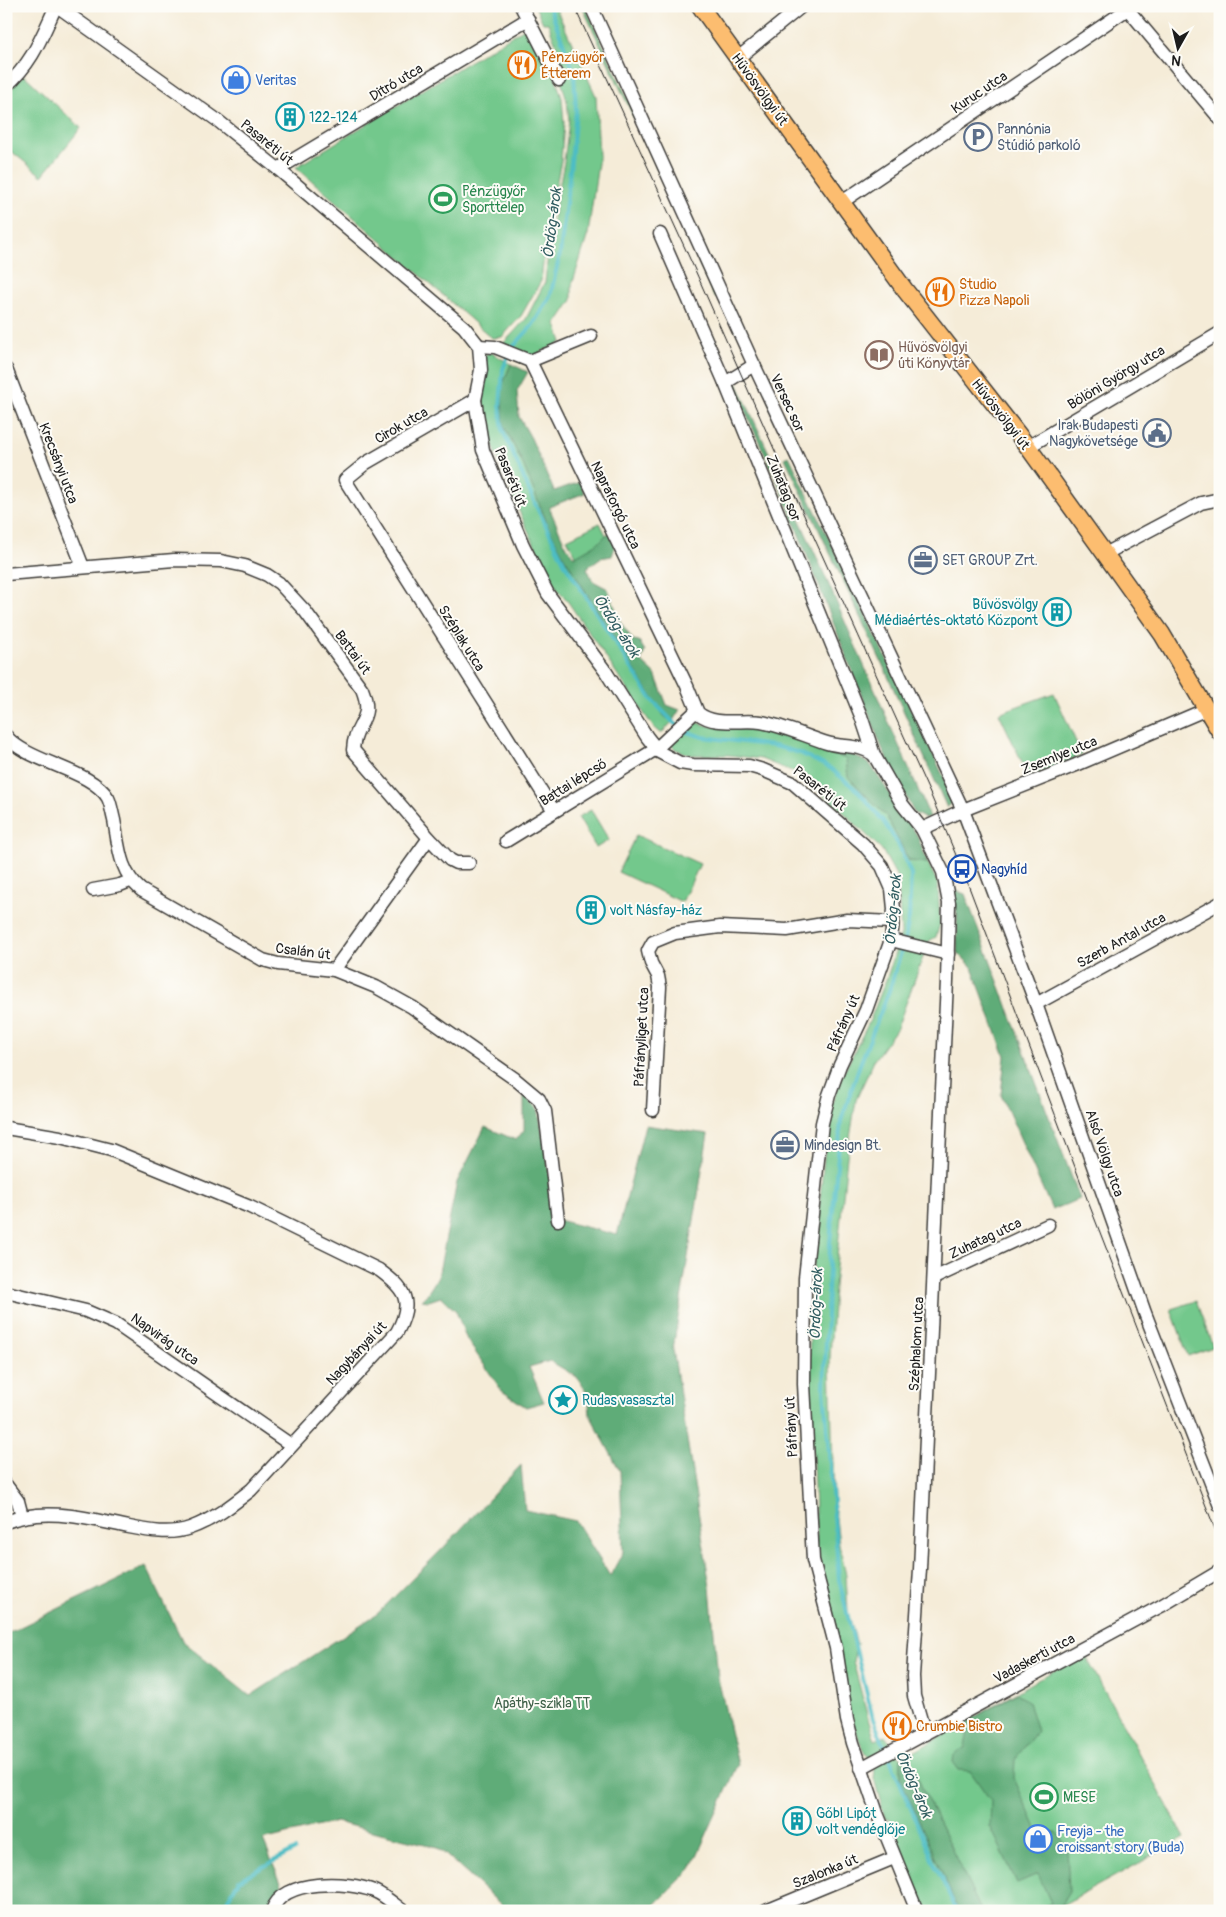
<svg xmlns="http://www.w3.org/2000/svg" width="1226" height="1917" font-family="Pangolin,sans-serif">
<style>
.green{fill:#73c88c;stroke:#487254}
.forest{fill:#5eac78;stroke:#3d644a}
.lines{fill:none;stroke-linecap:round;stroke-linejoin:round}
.stream{stroke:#4ebdc5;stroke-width:4}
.minor-casing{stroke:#3d3b38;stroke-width:15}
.major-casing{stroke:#3d3b38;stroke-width:19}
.minor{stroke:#fff;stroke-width:12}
.major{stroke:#fcbd6f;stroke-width:16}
.tram{stroke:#1c1c1c;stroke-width:1}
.labels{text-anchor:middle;stroke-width:4;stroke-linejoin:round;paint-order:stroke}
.food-label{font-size:14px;fill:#c56008;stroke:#fdfcf7;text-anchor:start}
.shop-label{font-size:14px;fill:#366cbe;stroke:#fdfcf7;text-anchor:start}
.street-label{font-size:14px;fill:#1c1c1c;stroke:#fdfcf7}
.culture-label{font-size:14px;fill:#0d838f;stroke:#fdfcf7;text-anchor:start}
.service-label{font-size:14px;fill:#4e5e75;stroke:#fdfcf7;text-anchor:start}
.leisure-label{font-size:14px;fill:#27864d;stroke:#fdfcf7;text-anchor:start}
.education-label{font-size:14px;fill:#785e54;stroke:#fdfcf7;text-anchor:start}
.transit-label{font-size:14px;fill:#164399;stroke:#fdfcf7;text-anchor:start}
.park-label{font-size:14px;fill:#3f6149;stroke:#fdfcf7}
.water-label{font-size:15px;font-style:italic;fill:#305c60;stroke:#fdfcf7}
</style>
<rect width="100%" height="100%" fill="#fdfcf7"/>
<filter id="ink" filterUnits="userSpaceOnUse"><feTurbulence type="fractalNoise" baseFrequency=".02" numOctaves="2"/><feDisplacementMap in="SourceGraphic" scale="10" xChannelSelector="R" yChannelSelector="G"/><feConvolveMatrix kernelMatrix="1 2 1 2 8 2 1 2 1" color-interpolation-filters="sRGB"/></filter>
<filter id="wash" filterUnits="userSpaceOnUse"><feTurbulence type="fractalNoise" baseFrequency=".0096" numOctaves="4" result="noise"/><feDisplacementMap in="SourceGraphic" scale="20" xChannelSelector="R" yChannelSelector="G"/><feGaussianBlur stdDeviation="1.12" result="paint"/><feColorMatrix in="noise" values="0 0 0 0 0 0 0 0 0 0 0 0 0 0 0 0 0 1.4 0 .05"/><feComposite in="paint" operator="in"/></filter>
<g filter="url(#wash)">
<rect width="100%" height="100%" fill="#f5ecd8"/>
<!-- green -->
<g class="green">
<path d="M535,6H555L596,96L599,156L588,234L572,285V300L556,324L562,342L529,358L501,346L526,319L545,282L550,234L564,162L569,120L567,101L561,81L567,74L548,23H543Z"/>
<path d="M582,6H585L718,296L714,297L667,189Z"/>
<path d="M528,26L555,76L562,98L564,123L561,161L547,231L541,281L521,316L502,337L492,338L296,167Z"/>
<path d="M24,75L81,128L42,176L6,147V92Z"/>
<path d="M490,352L511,364L503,384L504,426L523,464L549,528L564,557L664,716L672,722L661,734L654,728L566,599L552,583L514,500L487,430L481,409L485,355Z"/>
<path d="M600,523L613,549L581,565L567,539Z"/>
<path d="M1054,693L1082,755L1029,777L999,713Z"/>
<path d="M692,721L709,726L772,732L826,746L825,751L846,759L848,777L887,817L909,861L928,863L938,884L940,924L936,937L929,941L897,1028L874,1060L856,1100L847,1157L834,1287L830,1359L834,1500L839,1544L846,1575L848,1612L857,1644L853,1661L869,1722L875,1740L886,1736L901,1758V1780L959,1911H922L891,1833L894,1831L890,1819H885L874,1778L875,1769L860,1742L850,1714L817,1557L809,1367L811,1292L828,1116L839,1082L870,1020L887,977L901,934L898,879L882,850L840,809L798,774L761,759L728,755H690L675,749L669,742Z"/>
<path d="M591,810L609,840L596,848L578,817Z"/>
<path d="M636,835L700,864L682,902L618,872Z"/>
<path d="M1196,1301L1213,1347L1188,1356L1171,1309Z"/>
<path d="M1084,1653L1185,1838L1051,1911H977L907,1756Z"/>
</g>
<!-- forest -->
<g class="forest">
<path d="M511,364L528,372L517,391L519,417L531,438L554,491L580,482L585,493L549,507L565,544L574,557L598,543L609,532L616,544L612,556L600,558L587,568L593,581L608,589L621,623L633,640L639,641L645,651L641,661L655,674L667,705L680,710L672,722L664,716L564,557L549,528L523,464L504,426L502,400L503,384Z"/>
<path d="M737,383L819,562L930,817L924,818L914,813L882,748L783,494L733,385Z"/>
<path d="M789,456L953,796L951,802L947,808L886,672L785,458Z"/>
<path d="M826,746L853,755L870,764L917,835L928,863L909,861L887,817L848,777L846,759L825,750Z"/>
<path d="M954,890L965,894L1080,1199L1052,1210L1001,1095L1005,1056L972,967L957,952V916Z"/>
<path d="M524,1095L538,1108L558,1220L617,1235L645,1125L708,1134L673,1349L710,1587L718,1678L738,1765L691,1869L649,1911H508L437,1847L336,1822L263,1840L283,1888L274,1894L265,1911H6V1634L146,1566L183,1642L250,1696L377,1614L444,1547L521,1465L525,1510L576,1521L610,1576L623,1552L620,1471L590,1415L588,1394L577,1377L550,1361L529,1367L544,1402L526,1407L502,1391L467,1340L456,1311L441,1297L429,1301L421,1300L427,1294L438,1277L457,1182L485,1127L516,1140L524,1130Z"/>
<path d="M1017,1693L1028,1702L1037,1731L1015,1759L1014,1778L1038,1833L1057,1832L1067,1848L1069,1891L1057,1911H1034L1051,1903L1038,1874L1017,1883L990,1826L991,1801L970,1771L959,1770L953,1762L954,1755L965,1747L970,1720Z"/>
<path d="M907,1756L977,1902L981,1911H959L901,1780V1758Z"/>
</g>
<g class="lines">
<!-- stream -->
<g class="stream">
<path d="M549,6L574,71L576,110L571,162L560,254L550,297L532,326L511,349L503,369L500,405L503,431L536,506L566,566L652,700L674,723L687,732L703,737L774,746L800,753L830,768L859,792L883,821L898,844L911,874L909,918L904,943L889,991L859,1067L841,1121L830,1243L824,1389L839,1580L873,1719L934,1863L957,1911"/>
<path d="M221,1911L239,1880L295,1850"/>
</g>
</g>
</g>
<g filter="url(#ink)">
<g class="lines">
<defs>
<g id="minor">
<path d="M57,6L217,120L278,169L464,327L479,346L481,370L475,400L483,450L523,545L548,594L606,672L647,737L659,752L680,763L693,765L749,766L763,770L793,783L863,844L882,866L892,889L894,909L891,940L866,1010L840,1065L829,1095L822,1123L805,1278L804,1384L813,1560L836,1648L847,1720L853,1743L877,1813L917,1911"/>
<path d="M521,6L559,80"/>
<path d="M591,6L754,365L963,810L1036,1004L1145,1313L1220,1506"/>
<path d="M1125,6L1220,119"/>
<path d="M738,58L802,6"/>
<path d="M6,86C33,62 41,38 56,6"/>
<path d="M278,169L528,19"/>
<path d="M842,202L1132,6"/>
<path d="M660,234L725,383L861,716L874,755L902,804L922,829L943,872L949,903L947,981L920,1569L913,1676L914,1696L925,1734"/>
<path d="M479,346L495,347L530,361L687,686L698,713C715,727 742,719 761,722C784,726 805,736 827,743C843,748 861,744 874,755"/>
<path d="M530,361L591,336"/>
<path d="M6,369L83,567"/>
<path d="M725,383L754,365"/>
<path d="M475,400L366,463L345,480L554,811"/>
<path d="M1028,447L1220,333"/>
<path d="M1105,554L1201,503L1220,499"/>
<path d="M6,574L174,560L221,561L245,566L267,575L279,583L305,611L362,689C375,721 354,722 353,750L429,838L450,860L456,863H469"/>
<path d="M6,736C28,763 91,769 108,798C111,804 112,813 114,820C119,847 119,871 141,890L263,960L278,964L334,970L376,987L412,1007L515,1079L539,1099L545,1111L558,1220"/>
<path d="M922,829L963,810L1076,765L1207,709"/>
<path d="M506,841L656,749L696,711"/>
<path d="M93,890L120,885L130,881"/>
<path d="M891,940L948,954"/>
<path d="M334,970L429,838"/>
<path d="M1036,1004L1220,903"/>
<path d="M653,1110L660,987L658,976L651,963L648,951L653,942L675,933L720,927L787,930L847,920L893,922"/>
<path d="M6,1128L60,1137L111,1150L250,1207L379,1270C405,1289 414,1301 397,1332L251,1490C232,1505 213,1520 190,1528C171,1535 149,1531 129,1527C89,1519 46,1506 6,1522"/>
<path d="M934,1278L1048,1225"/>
<path d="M6,1292L86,1311L116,1324L291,1445"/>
<path d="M6,1485L18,1501L22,1516"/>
<path d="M861,1768L1161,1606L1220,1571"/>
<path d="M272,1911C282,1878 348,1881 374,1891C384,1895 394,1904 403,1911"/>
<path d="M766,1911L894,1858"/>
</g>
<path id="major" d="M700,6L905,290L1028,447L1105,554L1162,634L1220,732"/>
</defs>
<!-- minor casing -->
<use href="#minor" class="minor-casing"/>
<!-- major casing -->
<use href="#major" class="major-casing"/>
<!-- minor -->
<use href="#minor" class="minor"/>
<!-- major -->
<use href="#major" class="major"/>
<!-- tram -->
<path class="tram" d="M574,6L695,270L779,460L932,798L966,879L1089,1204L1220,1542"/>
</g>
</g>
<!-- icons -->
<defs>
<symbol id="restaurant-ring" viewBox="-11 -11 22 22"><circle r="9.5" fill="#fdfcf7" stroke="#e8710a" stroke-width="1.5"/><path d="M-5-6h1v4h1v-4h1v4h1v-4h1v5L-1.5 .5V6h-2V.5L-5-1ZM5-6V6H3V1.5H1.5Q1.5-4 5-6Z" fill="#e8710a"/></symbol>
<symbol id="shop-ring" viewBox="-11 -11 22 22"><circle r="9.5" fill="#fdfcf7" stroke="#3f7fe0" stroke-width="1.5"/><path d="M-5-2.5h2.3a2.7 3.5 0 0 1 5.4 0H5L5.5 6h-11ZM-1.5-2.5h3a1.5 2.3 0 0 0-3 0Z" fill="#3f7fe0"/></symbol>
<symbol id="building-ring" viewBox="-11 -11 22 22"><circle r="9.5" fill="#fdfcf7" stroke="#0f9aa8" stroke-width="1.5"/><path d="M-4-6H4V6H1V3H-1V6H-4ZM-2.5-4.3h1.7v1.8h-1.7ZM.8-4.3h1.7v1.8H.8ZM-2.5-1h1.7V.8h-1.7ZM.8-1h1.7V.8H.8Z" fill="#0f9aa8"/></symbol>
<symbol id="parking-ring" viewBox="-11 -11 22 22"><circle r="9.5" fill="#fdfcf7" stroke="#5c6f8a" stroke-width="1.5"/><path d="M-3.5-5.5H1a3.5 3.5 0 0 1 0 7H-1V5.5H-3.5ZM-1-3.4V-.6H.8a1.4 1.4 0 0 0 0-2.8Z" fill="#5c6f8a"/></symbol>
<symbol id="stadium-ring" viewBox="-11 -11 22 22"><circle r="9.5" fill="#fdfcf7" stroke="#2e9e5b" stroke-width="1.5"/><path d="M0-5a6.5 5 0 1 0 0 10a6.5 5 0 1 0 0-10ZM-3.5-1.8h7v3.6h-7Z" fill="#2e9e5b"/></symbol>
<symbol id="library-ring" viewBox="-11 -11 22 22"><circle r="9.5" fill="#fdfcf7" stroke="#8d6e63" stroke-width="1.5"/><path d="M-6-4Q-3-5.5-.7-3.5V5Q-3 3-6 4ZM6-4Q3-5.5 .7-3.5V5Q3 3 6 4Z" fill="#8d6e63"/></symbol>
<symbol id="civic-ring" viewBox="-11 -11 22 22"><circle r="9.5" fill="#fdfcf7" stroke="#5c6f8a" stroke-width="1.5"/><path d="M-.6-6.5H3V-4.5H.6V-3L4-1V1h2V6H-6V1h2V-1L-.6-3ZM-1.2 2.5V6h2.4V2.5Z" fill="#5c6f8a"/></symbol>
<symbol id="office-ring" viewBox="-11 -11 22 22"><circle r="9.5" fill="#fdfcf7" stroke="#5c6f8a" stroke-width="1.5"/><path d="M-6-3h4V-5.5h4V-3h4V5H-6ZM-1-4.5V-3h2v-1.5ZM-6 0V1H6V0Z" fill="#5c6f8a"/></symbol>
<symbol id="bus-ring" viewBox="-11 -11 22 22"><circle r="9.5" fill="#fdfcf7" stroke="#1a4fb4" stroke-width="1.5"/><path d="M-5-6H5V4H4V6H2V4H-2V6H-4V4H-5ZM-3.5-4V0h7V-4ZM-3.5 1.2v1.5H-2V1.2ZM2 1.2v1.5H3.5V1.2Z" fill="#1a4fb4"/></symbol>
<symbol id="sight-ring" viewBox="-11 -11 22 22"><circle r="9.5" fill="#fdfcf7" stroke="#0f9aa8" stroke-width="1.5"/><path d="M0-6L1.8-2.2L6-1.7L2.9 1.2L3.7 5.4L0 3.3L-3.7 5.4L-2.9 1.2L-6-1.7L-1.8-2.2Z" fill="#0f9aa8"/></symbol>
</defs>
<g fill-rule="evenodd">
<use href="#restaurant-ring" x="506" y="49" width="32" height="32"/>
<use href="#shop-ring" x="220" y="64" width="32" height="32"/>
<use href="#building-ring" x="274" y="101" width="32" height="32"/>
<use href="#parking-ring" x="962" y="121" width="32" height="32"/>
<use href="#stadium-ring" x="427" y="183" width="32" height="32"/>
<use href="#restaurant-ring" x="924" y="276" width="32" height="32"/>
<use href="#library-ring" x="863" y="339" width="32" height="32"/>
<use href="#civic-ring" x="1141" y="417" width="32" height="32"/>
<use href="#office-ring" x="907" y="544" width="32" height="32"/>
<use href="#building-ring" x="1041" y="596" width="32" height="32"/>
<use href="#bus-ring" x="946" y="853" width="32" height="32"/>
<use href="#building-ring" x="575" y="894" width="32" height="32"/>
<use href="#office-ring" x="769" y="1129" width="32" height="32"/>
<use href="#sight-ring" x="547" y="1384" width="32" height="32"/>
<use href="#restaurant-ring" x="881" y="1710" width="32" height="32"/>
<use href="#stadium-ring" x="1028" y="1781" width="32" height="32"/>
<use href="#building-ring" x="781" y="1805" width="32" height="32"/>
<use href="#shop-ring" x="1022" y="1823" width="32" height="32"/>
</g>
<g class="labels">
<!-- food labels -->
<g class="food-label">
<text x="541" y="62">Pénzügyőr<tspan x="541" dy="16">Étterem</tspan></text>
<text x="959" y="289">Studio<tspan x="959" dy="16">Pizza Napoli</tspan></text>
<text x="916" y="1731">Crumbie Bistro</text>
</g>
<!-- shop labels -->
<g class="shop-label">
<text x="255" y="85">Veritas</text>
<text x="1057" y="1836">Freyja - the<tspan x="1057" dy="16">croissant story (Buda)</tspan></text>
</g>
<!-- street labels -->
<g class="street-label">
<text transform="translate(396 82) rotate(-31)" y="5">Ditró utca</text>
<text transform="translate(760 89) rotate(54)" y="5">Hűvösvölgyi út</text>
<text transform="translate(979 92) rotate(-34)" y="5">Kuruc utca</text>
<text transform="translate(267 142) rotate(39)" y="5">Pasaréti út</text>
<text transform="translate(1116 377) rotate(-31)" y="5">Bölöni György utca</text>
<text transform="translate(788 403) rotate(65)" y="5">Versec sor</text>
<text transform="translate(1001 414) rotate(52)" y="5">Hűvösvölgyi út</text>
<text transform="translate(401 425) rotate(-30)" y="5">Cirok utca</text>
<text transform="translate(59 463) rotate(69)" y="5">Krecsányi utca</text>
<text transform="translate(511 477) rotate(68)" y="5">Pasaréti út</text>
<text transform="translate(784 488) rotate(68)" y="5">Zuhatag sor</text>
<text transform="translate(616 505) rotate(64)" y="5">Napraforgó utca</text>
<text transform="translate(462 638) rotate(58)" y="5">Széplak utca</text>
<text transform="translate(353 652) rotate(54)" y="5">Battai út</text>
<text transform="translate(1059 755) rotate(-22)" y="5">Zsemlye utca</text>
<text transform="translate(573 782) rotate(-32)" y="5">Battai lépcső</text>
<text transform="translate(820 788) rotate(38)" y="5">Pasaréti út</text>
<text transform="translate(1121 940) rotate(-29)" y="5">Szerb Antal utca</text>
<text transform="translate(303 951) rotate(7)" y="5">Csalán út</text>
<text transform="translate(843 1023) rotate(-66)" y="5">Páfrány út</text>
<text transform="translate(641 1037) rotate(-87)" y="5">Páfrányliget utca</text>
<text transform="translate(1105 1153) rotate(71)" y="5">Alsó Völgy utca</text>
<text transform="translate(985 1238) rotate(-25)" y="5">Zuhatag utca</text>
<text transform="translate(165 1339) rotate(35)" y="5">Napvirág utca</text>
<text transform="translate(916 1344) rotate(-87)" y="5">Széphalom utca</text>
<text transform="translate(356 1353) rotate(-47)" y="5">Nagybányai út</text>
<text transform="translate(791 1427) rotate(-93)" y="5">Páfrány út</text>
<text transform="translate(1034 1658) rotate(-28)" y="5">Vadaskerti utca</text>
<text transform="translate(825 1871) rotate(-22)" y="5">Szalonka út</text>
</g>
<!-- culture labels -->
<g class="culture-label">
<text x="309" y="122">122-124</text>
<text x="1038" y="609" text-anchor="end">Bűvösvölgy<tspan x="1038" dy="16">Médiaértés-oktató Központ</tspan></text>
<text x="610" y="915">volt Násfay-ház</text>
<text x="582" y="1405">Rudas vasasztal</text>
<text x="816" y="1818">Gőbl Lipót<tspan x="816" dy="16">volt vendéglője</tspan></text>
</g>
<!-- service labels -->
<g class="service-label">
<text x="997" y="134">Pannónia<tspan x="997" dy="16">Stúdió parkoló</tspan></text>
<text x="1138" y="430" text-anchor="end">Irak Budapesti<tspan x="1138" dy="16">Nagykövetsége</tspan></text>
<text x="942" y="565">SET GROUP Zrt.</text>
<text x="804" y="1150">Mindesign Bt.</text>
</g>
<!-- leisure labels -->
<g class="leisure-label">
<text x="462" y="196">Pénzügyőr<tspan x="462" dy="16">Sporttelep</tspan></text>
<text x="1063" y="1802">MESE</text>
</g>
<!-- education labels -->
<g class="education-label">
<text x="898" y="352">Hűvösvölgyi<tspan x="898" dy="16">úti Könyvtár</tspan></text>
</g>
<!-- transit labels -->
<g class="transit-label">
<text x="981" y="874">Nagyhíd</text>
</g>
<!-- park labels -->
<g class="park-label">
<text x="542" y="1708">Apáthy-szikla TT</text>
</g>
<!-- water labels -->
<g class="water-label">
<text transform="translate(552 223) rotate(-83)" y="5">Ördög-árok</text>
<text transform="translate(617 626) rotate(57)" y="5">Ördög-árok</text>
<text transform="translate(893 910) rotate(-85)" y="5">Ördög-árok</text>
<text transform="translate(816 1304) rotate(-88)" y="5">Ördög-árok</text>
<text transform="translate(914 1784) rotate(67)" y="5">Ördög-árok</text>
</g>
</g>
<!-- margin -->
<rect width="1226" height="1917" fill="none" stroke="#fdfcf7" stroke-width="25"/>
<!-- north arrow -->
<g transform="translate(1178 48) rotate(188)" stroke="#fdfcf7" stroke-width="4" paint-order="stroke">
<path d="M0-4L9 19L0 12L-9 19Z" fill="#1c1c1c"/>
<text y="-8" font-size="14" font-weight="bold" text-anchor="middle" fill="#1c1c1c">N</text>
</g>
</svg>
